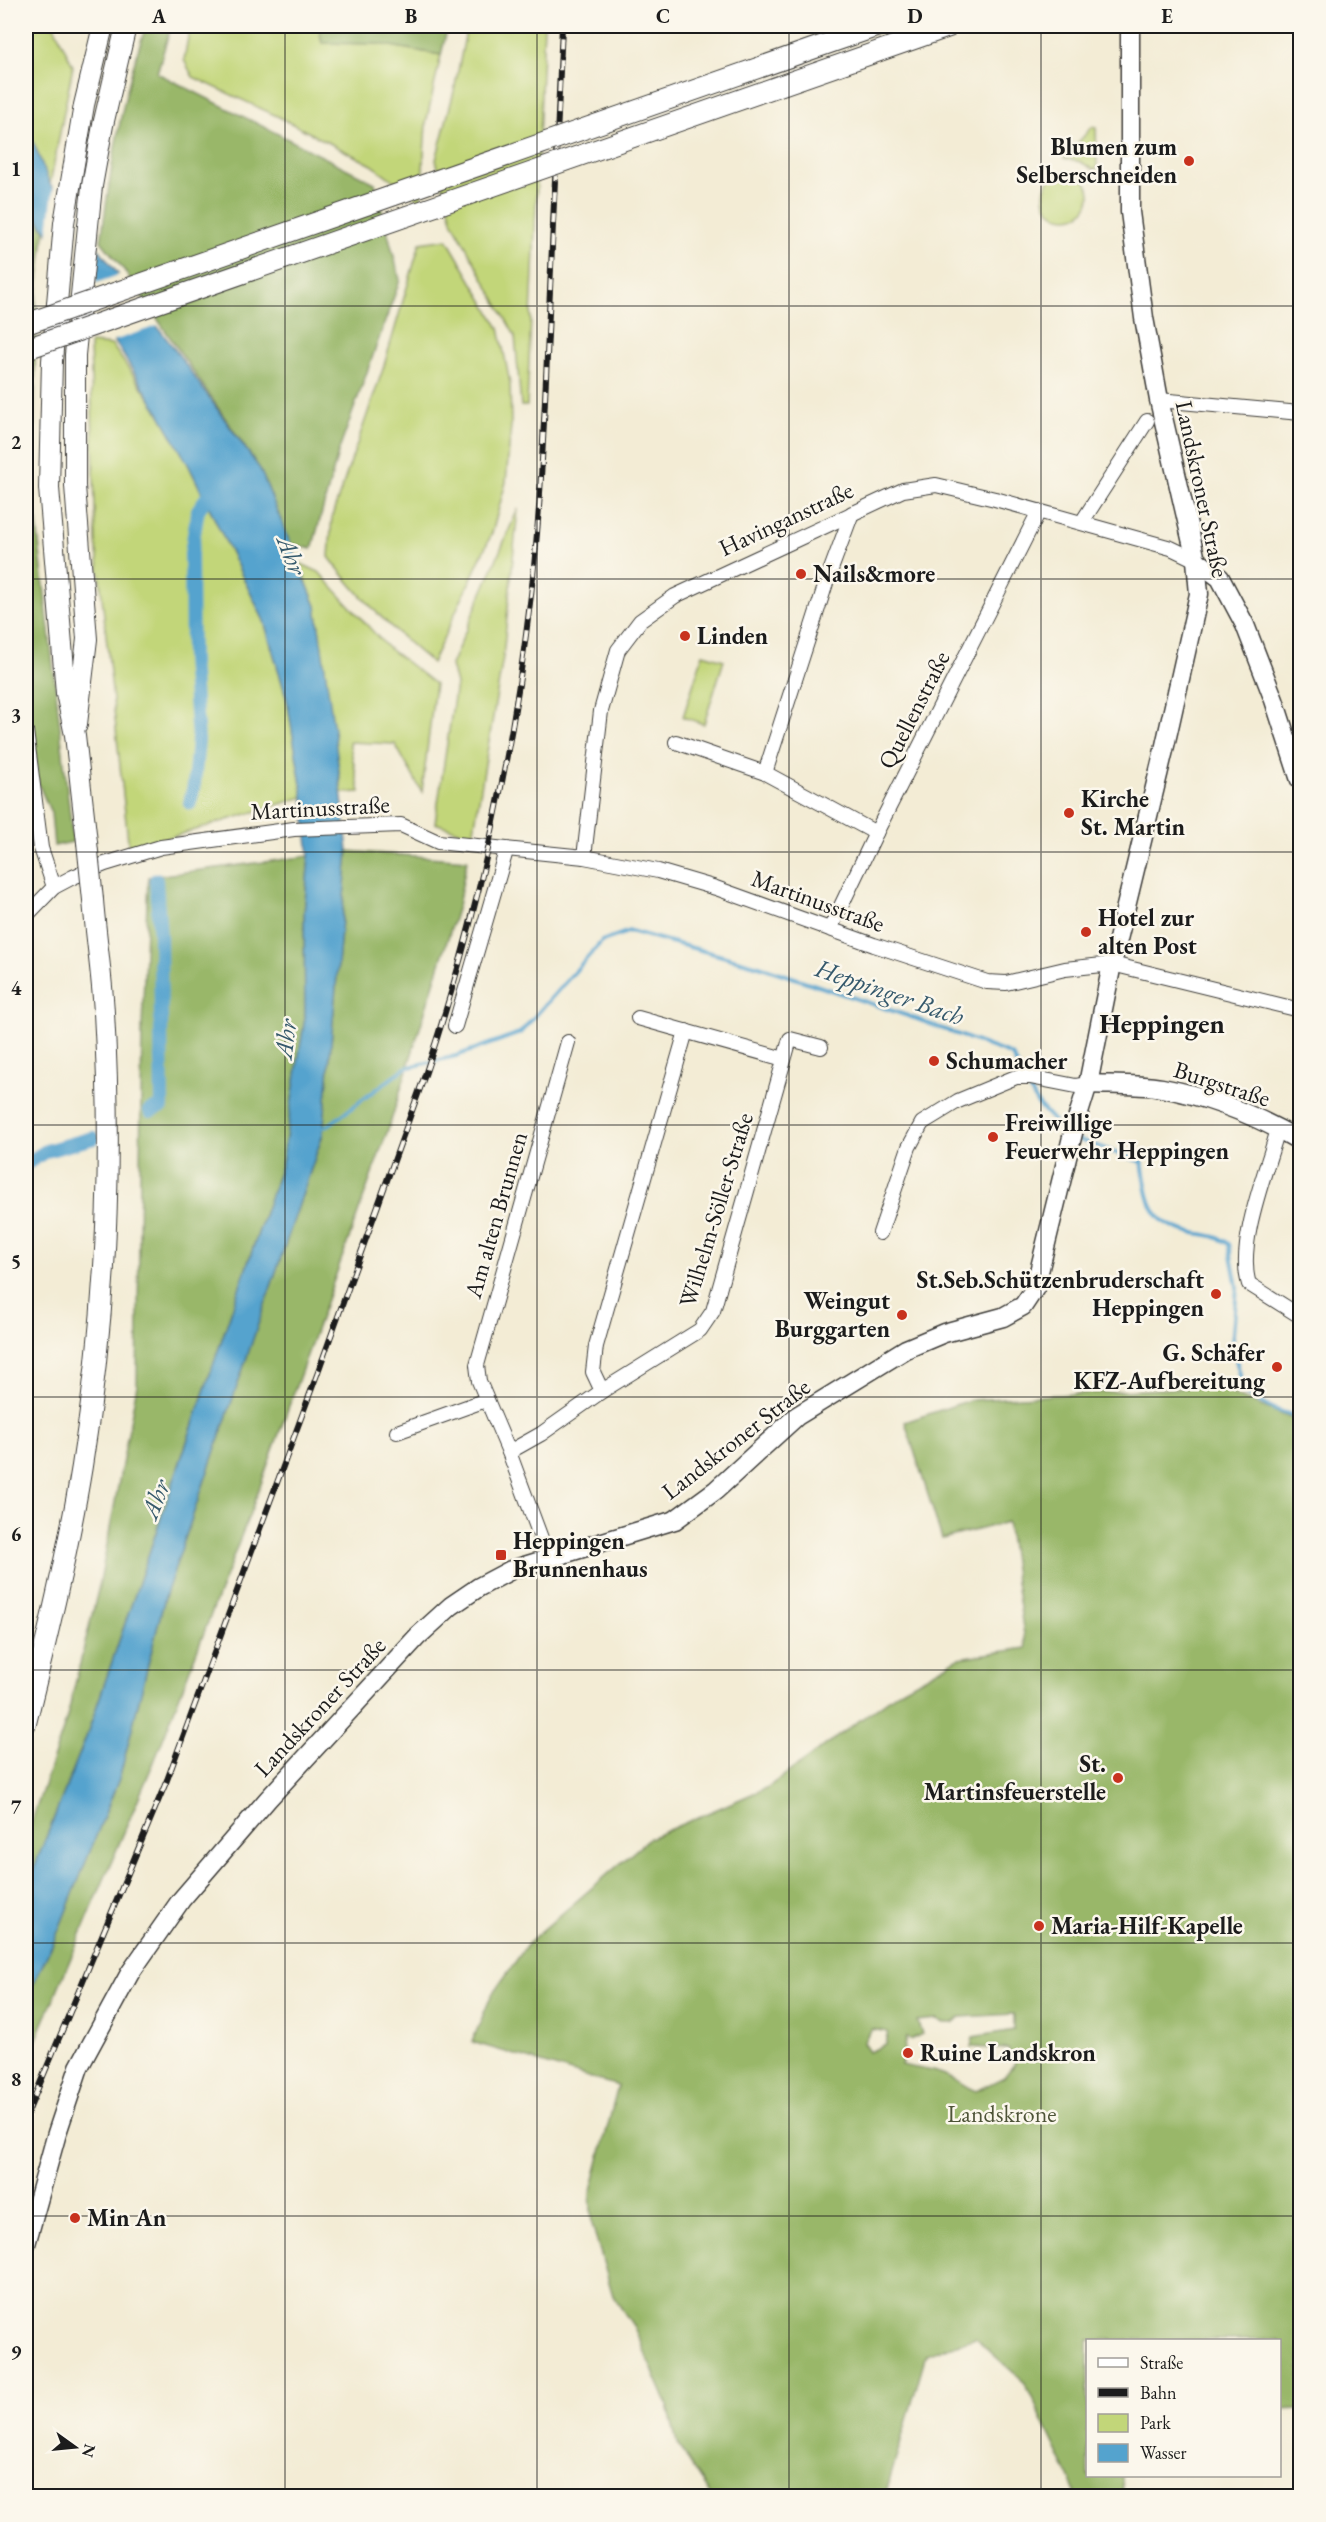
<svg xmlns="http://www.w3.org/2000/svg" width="1326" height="2522" font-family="'EB Garamond',serif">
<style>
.green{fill:#c2d679;stroke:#6f794a;stroke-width:1.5}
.forest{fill:#99b769;stroke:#5a6a42;stroke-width:1.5;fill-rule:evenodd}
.water{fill:#54a3ce;stroke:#386075;stroke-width:1.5}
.pier{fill:#f3ecd5}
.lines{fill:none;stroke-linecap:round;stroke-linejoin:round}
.stream{stroke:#54a3ce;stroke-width:4}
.canal{stroke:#54a3ce;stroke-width:14}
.minor-casing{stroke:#3c3b38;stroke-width:16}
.major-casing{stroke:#3c3b38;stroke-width:21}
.highway-casing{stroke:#3c3b38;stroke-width:22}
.minor{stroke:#fff;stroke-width:14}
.major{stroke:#fff;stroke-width:18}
.highway{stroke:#fff;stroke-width:20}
.rail-casing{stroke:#1c1c1c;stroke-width:6}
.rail{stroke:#fbf7ec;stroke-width:4;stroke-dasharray:11;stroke-linecap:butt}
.highway-bridge-casing{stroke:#3c3b38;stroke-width:22;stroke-linecap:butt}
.highway-bridge{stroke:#fff;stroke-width:20}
.grid{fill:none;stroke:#1c1c1c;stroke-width:1.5;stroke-opacity:0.55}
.poi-dot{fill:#c8321e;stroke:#fbf7ec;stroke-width:2}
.labels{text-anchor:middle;stroke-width:5;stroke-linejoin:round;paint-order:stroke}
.poi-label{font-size:24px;font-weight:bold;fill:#1c1c1c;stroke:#fbf7ec;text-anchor:start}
.street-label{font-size:24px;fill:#1c1c1c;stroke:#fbf7ec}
.park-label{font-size:24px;fill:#4e5438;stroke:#fbf7ec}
.water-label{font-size:26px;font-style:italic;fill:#35596c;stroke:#fbf7ec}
.quarter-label{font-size:27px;font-weight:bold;fill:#1c1c1c;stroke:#fbf7ec}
.neatline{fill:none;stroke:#1c1c1c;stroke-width:2}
.grid-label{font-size:20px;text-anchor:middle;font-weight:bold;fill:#1c1c1c}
</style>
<rect width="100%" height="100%" fill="#fbf7ec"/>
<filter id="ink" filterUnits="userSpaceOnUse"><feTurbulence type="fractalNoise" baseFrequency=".0167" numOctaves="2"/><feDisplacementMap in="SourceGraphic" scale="12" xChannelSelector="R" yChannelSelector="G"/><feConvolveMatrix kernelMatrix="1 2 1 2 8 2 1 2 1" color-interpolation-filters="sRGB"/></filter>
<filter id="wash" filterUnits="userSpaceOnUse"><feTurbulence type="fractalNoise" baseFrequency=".008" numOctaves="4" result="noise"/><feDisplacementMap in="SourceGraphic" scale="24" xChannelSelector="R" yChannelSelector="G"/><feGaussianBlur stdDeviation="1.35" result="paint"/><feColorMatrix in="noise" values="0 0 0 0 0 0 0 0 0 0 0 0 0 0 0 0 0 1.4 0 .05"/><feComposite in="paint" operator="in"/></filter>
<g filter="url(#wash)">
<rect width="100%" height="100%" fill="#f3ecd5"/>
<!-- green -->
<g class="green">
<path d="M26,26H54L73,66L50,184L26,124Z"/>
<path d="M190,26H319L322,43L379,44L441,55L426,123L421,201L372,165L279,117L193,77L184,60Z"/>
<path d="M467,26H544L527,406H521L515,336L453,223L436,160L454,91Z"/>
<path d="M1092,127L1096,128L1097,168L1094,170L1081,162L1064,158Z"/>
<circle cx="1067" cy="195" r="23"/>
<path d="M447,239L499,328L510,383L511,425L506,482L492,533L432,663C393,631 359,597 329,557L332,516L383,369L420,243Z"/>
<path d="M90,343L112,345L155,406L189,466L264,621L287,700L303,797L129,850L96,541Z"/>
<path d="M518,509L503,657L473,836L435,823L456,684L451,665Z"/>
<path d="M299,563L319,572L387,647L435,684L422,792L395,744L349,742L360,792L342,793L316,606Z"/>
<path d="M703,654L724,660L704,724L683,717Z"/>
</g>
<!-- forest -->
<g class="forest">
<path d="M146,26H171L157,73L375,183L400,280L338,453L312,549L291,544L260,469L124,270L101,241C111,168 121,96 146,26Z"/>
<path d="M319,26H448L441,55L379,44L322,43Z"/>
<path d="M26,199L45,231L36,300L33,489L73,842L54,846L51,813L38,783L26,668Z"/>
<path d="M348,851L467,860L458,906L390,1124L257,1495L158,1752L26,2064V1999L55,1939L120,1776L165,1597L323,1134Z"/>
<path d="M309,856L304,914L305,1017L282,1163L87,1735L26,1888V1838L66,1721L100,1582L137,1385L142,1027L148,877Z"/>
<path d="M1213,1386L1300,1422V2409L1280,2410V2340H1088V2476H1122L1123,2496H1075V2489L1025,2383L975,2338L926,2354L885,2496H711L677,2443L668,2406L634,2327L613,2296L592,2224L590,2195L618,2086L472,2042L491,1996L530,1941L650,1838L768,1787L900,1691L959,1658L1026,1648L1007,1522L942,1539L905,1422L970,1400ZM1014,2014V2030L973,2037L971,2047L1008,2049L1015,2063L1004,2077L976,2091C967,2088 962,2083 954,2079C938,2070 918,2069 901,2065L907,2037L910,2040L922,2034L917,2021L937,2019L944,2023H953L960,2017ZM872,2029L888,2032L885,2045L869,2052L863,2043Z"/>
</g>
<!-- water -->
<path class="water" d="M26,124L50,184L176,351L260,469L316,606L335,737L348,851L323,1134L165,1597L120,1776L55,1939L26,1999V1888L87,1735L282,1163L305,1017L304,914L309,856L303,797L287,700L264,621L189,466L155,406L26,199Z"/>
<!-- pier -->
<path class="pier" d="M54,184L99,245L96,283L121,274L160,325L110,342L47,239Z"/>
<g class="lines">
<!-- stream -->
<g class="stream">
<path d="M1025,1080L1037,1103L1067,1135"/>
<path d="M320,1129L330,1124L405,1068L456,1056L520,1033L602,941L630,931L759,966L914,1018L1012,1055L1021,1073"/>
<path d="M1077,1139L1142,1162C1149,1201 1148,1225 1194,1233C1207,1235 1219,1236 1229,1244L1237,1287L1232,1345L1245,1393L1273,1409L1300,1418"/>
</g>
<!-- canal -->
<g class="canal">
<path d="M190,803L194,785L198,740L192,660L191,553L198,510L216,484"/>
<path d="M150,1111L162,1106L160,937L156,880"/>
<path d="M26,1164L46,1151L93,1138"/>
</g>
</g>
</g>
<g filter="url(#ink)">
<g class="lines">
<defs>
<g id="minor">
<path d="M1159,400L1300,413"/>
<path d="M1082,522L1147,421"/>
<path d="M26,731L41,848L54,887"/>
<path d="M676,742L765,773L876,833"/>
<path d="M765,773L827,580L852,513"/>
<path d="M584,857L601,711L618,650L640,621L675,596L903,490L936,485L995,499L1171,548L1196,560"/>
<path d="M26,916L54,887L73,877L105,864L161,847L294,829L401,825L438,842L584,857L658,871L716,888L874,945L987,982L1006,983L1065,969L1112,964L1300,1010"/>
<path d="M830,929L876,833L1039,511"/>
<path d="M638,1018L784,1059"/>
<path d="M455,1026L506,851"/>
<path d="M1278,1129C1267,1170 1236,1244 1249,1284L1300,1316"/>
<path d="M880,1233L909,1147L922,1123L958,1101L1016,1077H1030L1076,1086L1088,1084"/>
<path d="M602,1391L593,1372L596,1346L686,1031"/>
<path d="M397,1432L486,1400"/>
<path d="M509,1452L541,1434L602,1391L700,1330L713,1311L790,1039L821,1047"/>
<path d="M548,1557L509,1452L479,1381L477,1365L568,1042"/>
</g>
<g id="major">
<path d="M1196,560L1220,578L1245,625L1274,700L1300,780"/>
<path d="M1088,1084C1112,1085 1138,1084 1162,1088C1210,1097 1259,1117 1300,1141"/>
<path d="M26,2244L57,2133L79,2067L130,1973L181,1900L268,1799L418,1636L451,1606L479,1587L511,1570L675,1520L716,1490L797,1416L906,1349L944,1333L1003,1317L1023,1306L1035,1288L1074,1129L1088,1084L1112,964L1164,750L1199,594L1196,560L1159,400L1144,318L1130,212V26"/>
</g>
<g id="highway">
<path d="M77,724L87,639L75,486V355L92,186L103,125L126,26"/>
<path d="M87,842L75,735L66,693L49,488L52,361L64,223L84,105L103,26"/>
<path d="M26,1723C47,1638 68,1552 82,1466C106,1317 113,1163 104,1013C102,975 96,938 93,900"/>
</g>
</defs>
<!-- minor casing -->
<use href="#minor" class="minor-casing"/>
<!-- major casing -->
<use href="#major" class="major-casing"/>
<!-- highway casing -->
<use href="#highway" class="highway-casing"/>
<!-- minor -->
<use href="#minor" class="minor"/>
<!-- major -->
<use href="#major" class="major"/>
<!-- highway -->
<use href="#highway" class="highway"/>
<defs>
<path id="rail" d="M26,2117L167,1780L318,1372L426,1072C478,917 512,757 531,595C541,508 544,421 548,334C553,231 558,128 562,26"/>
</defs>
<!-- rail casing -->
<use href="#rail" class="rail-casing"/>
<!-- rail -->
<use href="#rail" class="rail"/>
<defs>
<g id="highway-bridge">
<path d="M26,324L878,26"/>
<path d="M26,349L951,26"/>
<path d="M87,842L93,900"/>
</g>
</defs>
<!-- highway-bridge casing -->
<use href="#highway-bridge" class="highway-bridge-casing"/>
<!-- highway-bridge -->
<use href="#highway-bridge" class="highway-bridge"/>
</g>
</g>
<!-- grid -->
<path class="grid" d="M285,26V2496M537,26V2496M789,26V2496M1041,26V2496M26,306H1300M26,579H1300M26,852H1300M26,1125H1300M26,1397H1300M26,1670H1300M26,1943H1300M26,2216H1300"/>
<!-- markers -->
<g class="poi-dot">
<circle cx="1189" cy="161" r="6"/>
<circle cx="801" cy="574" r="6"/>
<circle cx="685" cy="636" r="6"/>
<circle cx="1069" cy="813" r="6"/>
<circle cx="1086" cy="932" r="6"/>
<circle cx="934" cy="1061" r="6"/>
<circle cx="993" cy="1137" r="6"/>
<circle cx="1216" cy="1294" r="6"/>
<circle cx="902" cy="1315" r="6"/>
<circle cx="1277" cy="1367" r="6"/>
<rect x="495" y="1549" width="12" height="12" rx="3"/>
<circle cx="1118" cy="1778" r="6"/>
<circle cx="1039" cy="1926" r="6"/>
<circle cx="908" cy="2053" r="6"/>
<circle cx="75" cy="2218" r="6"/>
</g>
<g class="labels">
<!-- poi labels -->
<g class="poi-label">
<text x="1177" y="155" text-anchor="end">Blumen zum<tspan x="1177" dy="28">Selberschneiden</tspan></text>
<text x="813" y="582">Nails&amp;more</text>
<text x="697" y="644">Linden</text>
<text x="1081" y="807">Kirche<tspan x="1081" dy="28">St. Martin</tspan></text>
<text x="1098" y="926">Hotel zur<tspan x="1098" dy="28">alten Post</tspan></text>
<text x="946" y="1069">Schumacher</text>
<text x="1005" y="1131">Freiwillige<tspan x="1005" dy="28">Feuerwehr Heppingen</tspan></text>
<text x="1204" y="1288" text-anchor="end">St.Seb.Schützenbruderschaft<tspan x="1204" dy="28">Heppingen</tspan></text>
<text x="890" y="1309" text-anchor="end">Weingut<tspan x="890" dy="28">Burggarten</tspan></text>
<text x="1265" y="1361" text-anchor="end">G. Schäfer<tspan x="1265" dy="28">KFZ-Aufbereitung</tspan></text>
<text x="513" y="1549">Heppingen<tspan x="513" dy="28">Brunnenhaus</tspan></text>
<text x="1106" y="1772" text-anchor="end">St.<tspan x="1106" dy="28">Martinsfeuerstelle</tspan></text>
<text x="1051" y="1934">Maria-Hilf-Kapelle</text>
<text x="920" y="2061">Ruine Landskron</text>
<text x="87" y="2226">Min An</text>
</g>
<!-- street labels -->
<g class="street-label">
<text transform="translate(1202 489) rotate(78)" y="8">Landskroner Straße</text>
<text transform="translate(786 519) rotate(-25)" y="8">Havinganstraße</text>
<text transform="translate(914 710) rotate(-63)" y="8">Quellenstraße</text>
<text transform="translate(320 808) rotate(-3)" y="8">Martinusstraße</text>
<text transform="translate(818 901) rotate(20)" y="8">Martinusstraße</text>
<text transform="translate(1222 1084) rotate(18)" y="8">Burgstraße</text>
<text transform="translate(716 1210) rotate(-73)" y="8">Wilhelm-Söller-Straße</text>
<text transform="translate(496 1215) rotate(-74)" y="8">Am alten Brunnen</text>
<text transform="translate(736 1439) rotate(-38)" y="8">Landskroner Straße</text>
<text transform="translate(320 1707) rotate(-47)" y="8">Landskroner Straße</text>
</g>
<!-- park labels -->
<g class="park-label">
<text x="1002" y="2122">Landskrone</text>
</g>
<!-- water labels -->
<g class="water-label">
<text transform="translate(292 555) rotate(69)" y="9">Ahr</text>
<text transform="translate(890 992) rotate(19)" y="9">Heppinger Bach</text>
<text transform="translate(285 1039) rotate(-83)" y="9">Ahr</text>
<text transform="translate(155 1499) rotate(-69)" y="9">Ahr</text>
</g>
<!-- quarter labels -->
<g class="quarter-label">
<text x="1162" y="1033">Heppingen</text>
</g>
</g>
<!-- margin -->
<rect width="1326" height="2522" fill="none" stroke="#fbf7ec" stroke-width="66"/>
<!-- legend -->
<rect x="1086" y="2339" width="195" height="138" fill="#fbf7ec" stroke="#a29f99" stroke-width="1.5"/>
<rect x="1098" y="2358" width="30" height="9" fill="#ffffff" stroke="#a29f99" stroke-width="1.5"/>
<text x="1140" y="2369" font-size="18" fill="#1c1c1c">Straße</text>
<rect x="1098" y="2388" width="30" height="9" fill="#1c1c1c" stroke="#a29f99" stroke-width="1.5"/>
<text x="1140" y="2399" font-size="18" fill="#1c1c1c">Bahn</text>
<rect x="1098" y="2414" width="30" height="18" fill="#c2d679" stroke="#a29f99" stroke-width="1.5"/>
<text x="1140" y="2429" font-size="18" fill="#1c1c1c">Park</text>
<rect x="1098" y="2444" width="30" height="18" fill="#54a3ce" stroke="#a29f99" stroke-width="1.5"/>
<text x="1140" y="2459" font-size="18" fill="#1c1c1c">Wasser</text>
<!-- north arrow -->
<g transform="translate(75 2447) rotate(105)" stroke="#fbf7ec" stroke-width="4.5" paint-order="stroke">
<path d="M0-4.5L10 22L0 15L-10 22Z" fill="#1c1c1c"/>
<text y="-9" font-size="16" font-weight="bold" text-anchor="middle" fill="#1c1c1c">N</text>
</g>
<rect x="33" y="33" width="1260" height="2456" class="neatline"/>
<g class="grid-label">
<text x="159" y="23">A</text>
<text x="411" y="23">B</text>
<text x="663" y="23">C</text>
<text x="915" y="23">D</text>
<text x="1167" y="23">E</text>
<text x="16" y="176">1</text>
<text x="16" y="449">2</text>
<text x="16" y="722">3</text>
<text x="16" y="995">4</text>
<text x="16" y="1268">5</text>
<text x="16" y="1541">6</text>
<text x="16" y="1814">7</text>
<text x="16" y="2086">8</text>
<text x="16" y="2359">9</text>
</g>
</svg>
